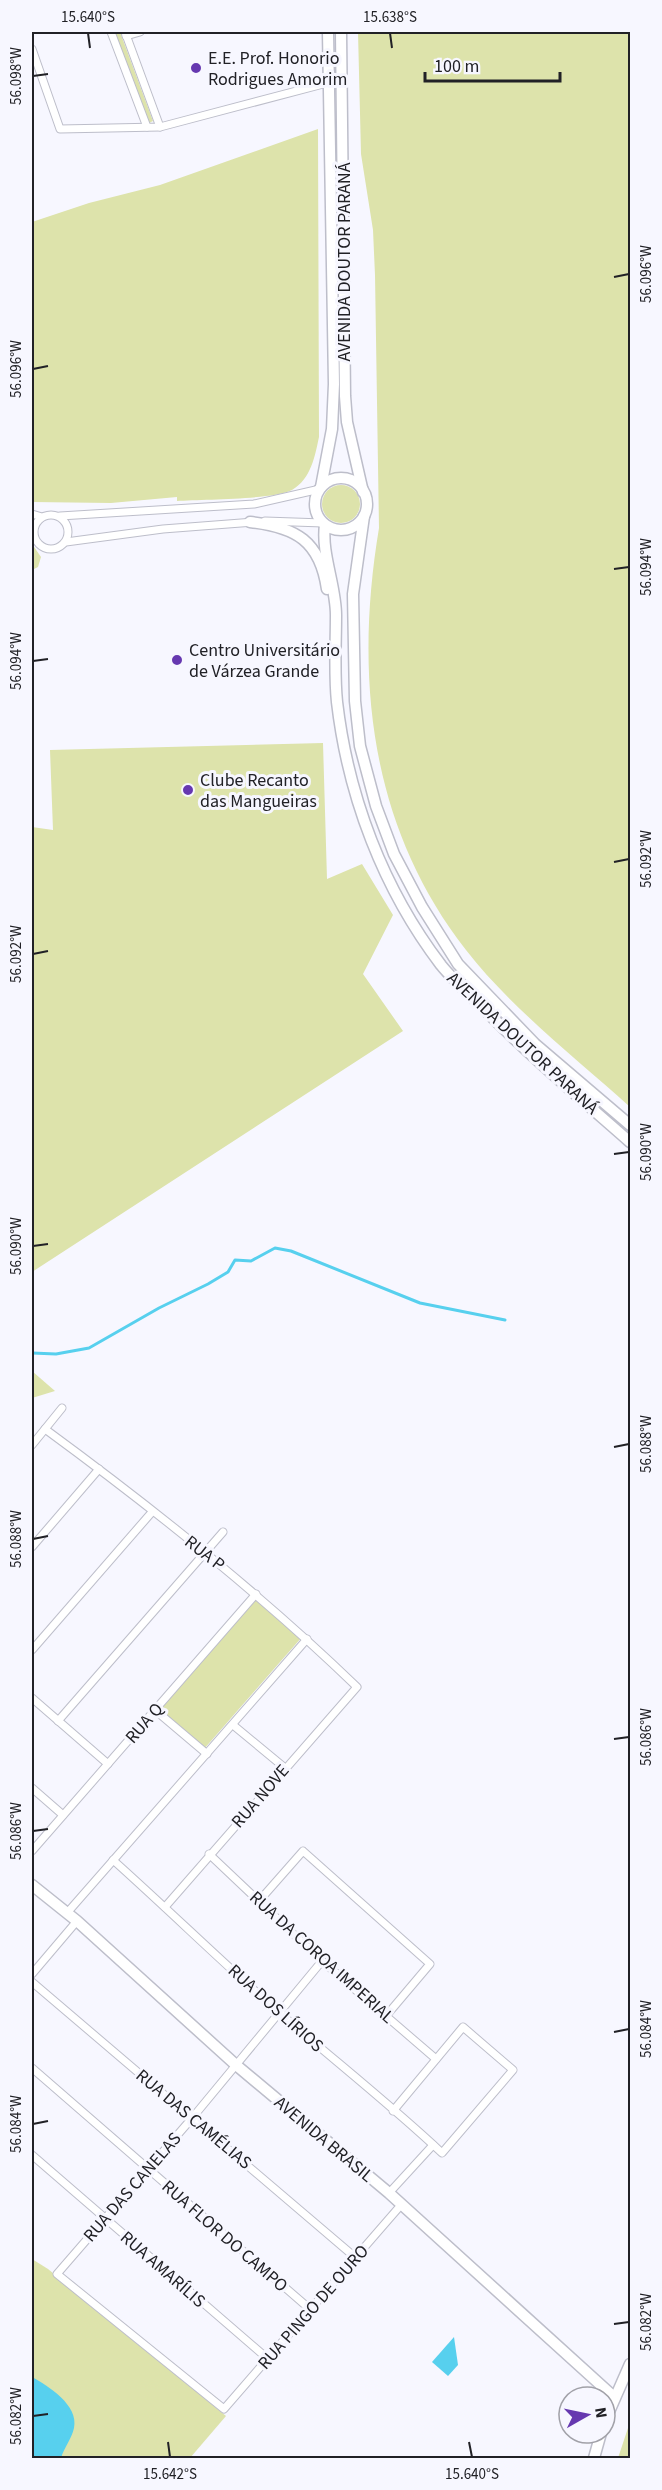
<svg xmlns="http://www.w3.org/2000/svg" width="662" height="2490" font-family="'Source Sans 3',sans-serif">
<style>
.green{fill:#dde3ab}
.water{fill:#57d0ee}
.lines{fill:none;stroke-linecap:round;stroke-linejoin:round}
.stream{stroke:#57d0ee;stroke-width:3}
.street-casing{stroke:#bdbeca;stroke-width:9}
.secondary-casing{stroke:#bdbeca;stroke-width:13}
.street{stroke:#fff;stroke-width:7}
.secondary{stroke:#fff;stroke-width:10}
.ticks{fill:none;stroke:#212126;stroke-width:2}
.poi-dot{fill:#6638b0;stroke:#f7f7ff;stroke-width:2}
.labels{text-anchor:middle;stroke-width:6;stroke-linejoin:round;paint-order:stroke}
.poi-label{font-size:18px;fill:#212126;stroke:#f7f7ff;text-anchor:start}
.street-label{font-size:18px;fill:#212126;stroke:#f7f7ff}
.neatline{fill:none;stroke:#212126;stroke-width:2}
.ticks-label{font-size:15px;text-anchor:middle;fill:#212126}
</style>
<rect width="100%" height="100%" fill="#f7f7ff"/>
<!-- green -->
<g class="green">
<path d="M115,32H120L153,121L149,123Z"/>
<path d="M358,32H630V1107C577,1059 510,1007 466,950C370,827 354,678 379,528L375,275L373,230L361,154Z"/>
<path d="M318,129L319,437C315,456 311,479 292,490C273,500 202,499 177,501V497L111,503L32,502V222L89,203L160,185Z"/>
<circle cx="341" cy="504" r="19"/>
<path d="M32,544L41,557L38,567L32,570Z"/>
<path d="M323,743L327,879L362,864L393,915L363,974L403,1031L32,1272V827L53,830L50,750Z"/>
<path d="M32,1371L55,1391L32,1398Z"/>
<path d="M257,1598L302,1637L204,1749L159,1710Z"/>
<path d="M32,2259L48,2269L226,2416L190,2458H32Z"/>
<path d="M630,2422V2458H618Z"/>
</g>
<!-- water -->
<g class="water">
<path d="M454,2337L458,2365L448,2376L432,2362Z"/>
<path d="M32,2377C48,2386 79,2405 74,2428C72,2438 64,2448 61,2458H32Z"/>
</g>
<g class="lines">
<!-- stream -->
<path class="stream" d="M32,1353L56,1354L89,1348L159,1308L208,1284L228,1272L235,1260L251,1261L275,1248L291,1251L420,1303L505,1320"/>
<defs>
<g id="street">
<path d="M111,32L147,127"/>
<path d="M125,32L160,127"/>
<path d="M126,36L140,32"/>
<path d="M32,49L60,129L160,127L327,83"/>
<path d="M32,514L42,517"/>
<circle cx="51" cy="532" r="17"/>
<path d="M60,516L254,504L320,489"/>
<path d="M265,521L323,523"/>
<path d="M66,542L163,529L254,522"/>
<path d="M45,1429C154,1509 260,1593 357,1687L165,1907"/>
<path d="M32,1445L62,1408"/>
<path d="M32,1547L99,1469"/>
<path d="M32,1650L152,1512"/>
<path d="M32,1698L108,1764"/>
<path d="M155,1710L207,1754"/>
<path d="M58,1721L223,1532"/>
<path d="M233,1725L285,1768"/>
<path d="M32,1788L63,1815"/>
<path d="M32,1851L256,1594"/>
<path d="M209,1854L322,1961L436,2059"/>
<path d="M113,1860C170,1911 225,1965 282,2015C335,2061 391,2105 442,2153L513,2070L463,2027L393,2111"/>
<path d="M259,1901L303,1851L430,1964L386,2016"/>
<path d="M67,1913L307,1639"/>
<path d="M322,1961L193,2117L57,2274L224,2409L401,2205"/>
<path d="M32,1974L77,1921"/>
<path d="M32,1982L356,2258"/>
<path d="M32,2068L311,2310"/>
<path d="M32,2155L268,2359"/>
<path d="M389,2193L433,2145"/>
</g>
<g id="secondary">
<path d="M341,32L345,396L347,422L363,492"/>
<circle cx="341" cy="504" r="26"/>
<path d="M321,487L332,429L334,384L328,32"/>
<path d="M364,516L353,594L355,701L360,746L376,806L394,854L422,907L458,964L535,1044L630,1125"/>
<path d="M250,522C296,527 320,541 327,589"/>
<path d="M325,525C321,553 336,586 336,615C336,643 334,673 337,702C348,796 383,889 441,965C453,980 469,994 482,1007C529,1055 580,1098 630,1142"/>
<path d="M32,1885L77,1921L236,2065L389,2193L614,2397"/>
<path d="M605,2421L630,2364"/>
<path d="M594,2458L601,2433"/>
</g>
</defs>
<!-- street casing -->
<use href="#street" class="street-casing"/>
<!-- secondary casing -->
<use href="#secondary" class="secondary-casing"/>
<!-- street -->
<use href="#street" class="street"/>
<!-- secondary -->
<use href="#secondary" class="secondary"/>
</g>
<!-- ticks -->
<path class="ticks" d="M88,33L90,48M390,33L392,48M33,76L48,74M614,277L629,274M33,369L48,366M614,569L629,567M33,661L48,659M614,862L629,859M33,954L48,951M614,1154L629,1152M33,1246L48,1244M614,1447L629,1444M33,1539L48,1536M614,1739L629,1737M33,1831L48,1829M614,2032L629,2029M33,2124L48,2121M614,2324L629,2322M33,2416L48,2414M168,2442L170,2457M469,2442L472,2457"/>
<!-- markers -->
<g class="poi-dot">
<circle cx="196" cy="68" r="6"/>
<circle cx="177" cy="660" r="6"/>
<circle cx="188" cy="790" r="6"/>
</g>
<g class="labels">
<!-- poi labels -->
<g class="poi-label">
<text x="208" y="64">E.E. Prof. Honorio<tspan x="208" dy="21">Rodrigues Amorim</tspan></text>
<text x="189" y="656">Centro Universitário<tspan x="189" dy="21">de Várzea Grande</tspan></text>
<text x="200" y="786">Clube Recanto<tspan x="200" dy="21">das Mangueiras</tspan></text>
</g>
<!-- street labels -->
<g class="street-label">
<text transform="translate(344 262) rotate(-90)" y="6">AVENIDA DOUTOR PARANÁ</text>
<text transform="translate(523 1043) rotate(43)" y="6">AVENIDA DOUTOR PARANÁ</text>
<text transform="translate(205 1553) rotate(38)" y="6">RUA P</text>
<text transform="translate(144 1723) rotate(-49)" y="6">RUA Q</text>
<text transform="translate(260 1796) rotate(-49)" y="6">RUA NOVE</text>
<text transform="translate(322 1957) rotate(42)" y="6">RUA DA COROA IMPERIAL</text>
<text transform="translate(276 2008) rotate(42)" y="6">RUA DOS LÍRIOS</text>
<text transform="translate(194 2119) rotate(40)" y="6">RUA DAS CAMÉLIAS</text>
<text transform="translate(324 2139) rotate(40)" y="6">AVENIDA BRASIL</text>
<text transform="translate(132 2187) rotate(-49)" y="6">RUA DAS CANELAS</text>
<text transform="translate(225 2236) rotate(41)" y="6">RUA FLOR DO CAMPO</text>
<text transform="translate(163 2269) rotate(41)" y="6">RUA AMARÍLIS</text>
<text transform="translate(313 2307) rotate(-49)" y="6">RUA PINGO DE OURO</text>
</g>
</g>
<!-- border -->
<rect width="662" height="2490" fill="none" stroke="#f7f7ff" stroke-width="66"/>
<!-- north arrow -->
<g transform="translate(587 2415) rotate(81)"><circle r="28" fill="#f7f7ff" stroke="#a1a1a8" stroke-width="1.5"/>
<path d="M0-4.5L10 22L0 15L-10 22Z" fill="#6638b0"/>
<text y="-9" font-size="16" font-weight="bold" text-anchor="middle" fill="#212126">N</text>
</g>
<!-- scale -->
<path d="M425 72v9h135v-9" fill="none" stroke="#212126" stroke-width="3"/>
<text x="434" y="72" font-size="18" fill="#212126" stroke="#f7f7ff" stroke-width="4.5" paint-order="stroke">100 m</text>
<rect x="33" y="33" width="596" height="2424" class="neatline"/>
<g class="ticks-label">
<text x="88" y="22">15.640°S</text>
<text x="390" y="22">15.638°S</text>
<text transform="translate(16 76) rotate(-90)" y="5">56.098°W</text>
<text transform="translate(646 274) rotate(-90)" y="5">56.096°W</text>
<text transform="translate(16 369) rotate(-90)" y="5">56.096°W</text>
<text transform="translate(646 567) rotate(-90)" y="5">56.094°W</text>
<text transform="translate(16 661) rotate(-90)" y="5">56.094°W</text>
<text transform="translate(646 859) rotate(-90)" y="5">56.092°W</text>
<text transform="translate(16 954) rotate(-90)" y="5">56.092°W</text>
<text transform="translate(646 1152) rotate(-90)" y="5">56.090°W</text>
<text transform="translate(16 1246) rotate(-90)" y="5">56.090°W</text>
<text transform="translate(646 1444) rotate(-90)" y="5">56.088°W</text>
<text transform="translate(16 1539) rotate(-90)" y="5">56.088°W</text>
<text transform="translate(646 1737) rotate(-90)" y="5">56.086°W</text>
<text transform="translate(16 1831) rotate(-90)" y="5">56.086°W</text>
<text transform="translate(646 2029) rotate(-90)" y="5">56.084°W</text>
<text transform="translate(16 2124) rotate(-90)" y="5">56.084°W</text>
<text transform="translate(646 2322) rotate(-90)" y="5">56.082°W</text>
<text transform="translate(16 2416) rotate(-90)" y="5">56.082°W</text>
<text x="170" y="2479">15.642°S</text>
<text x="472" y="2479">15.640°S</text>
</g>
</svg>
